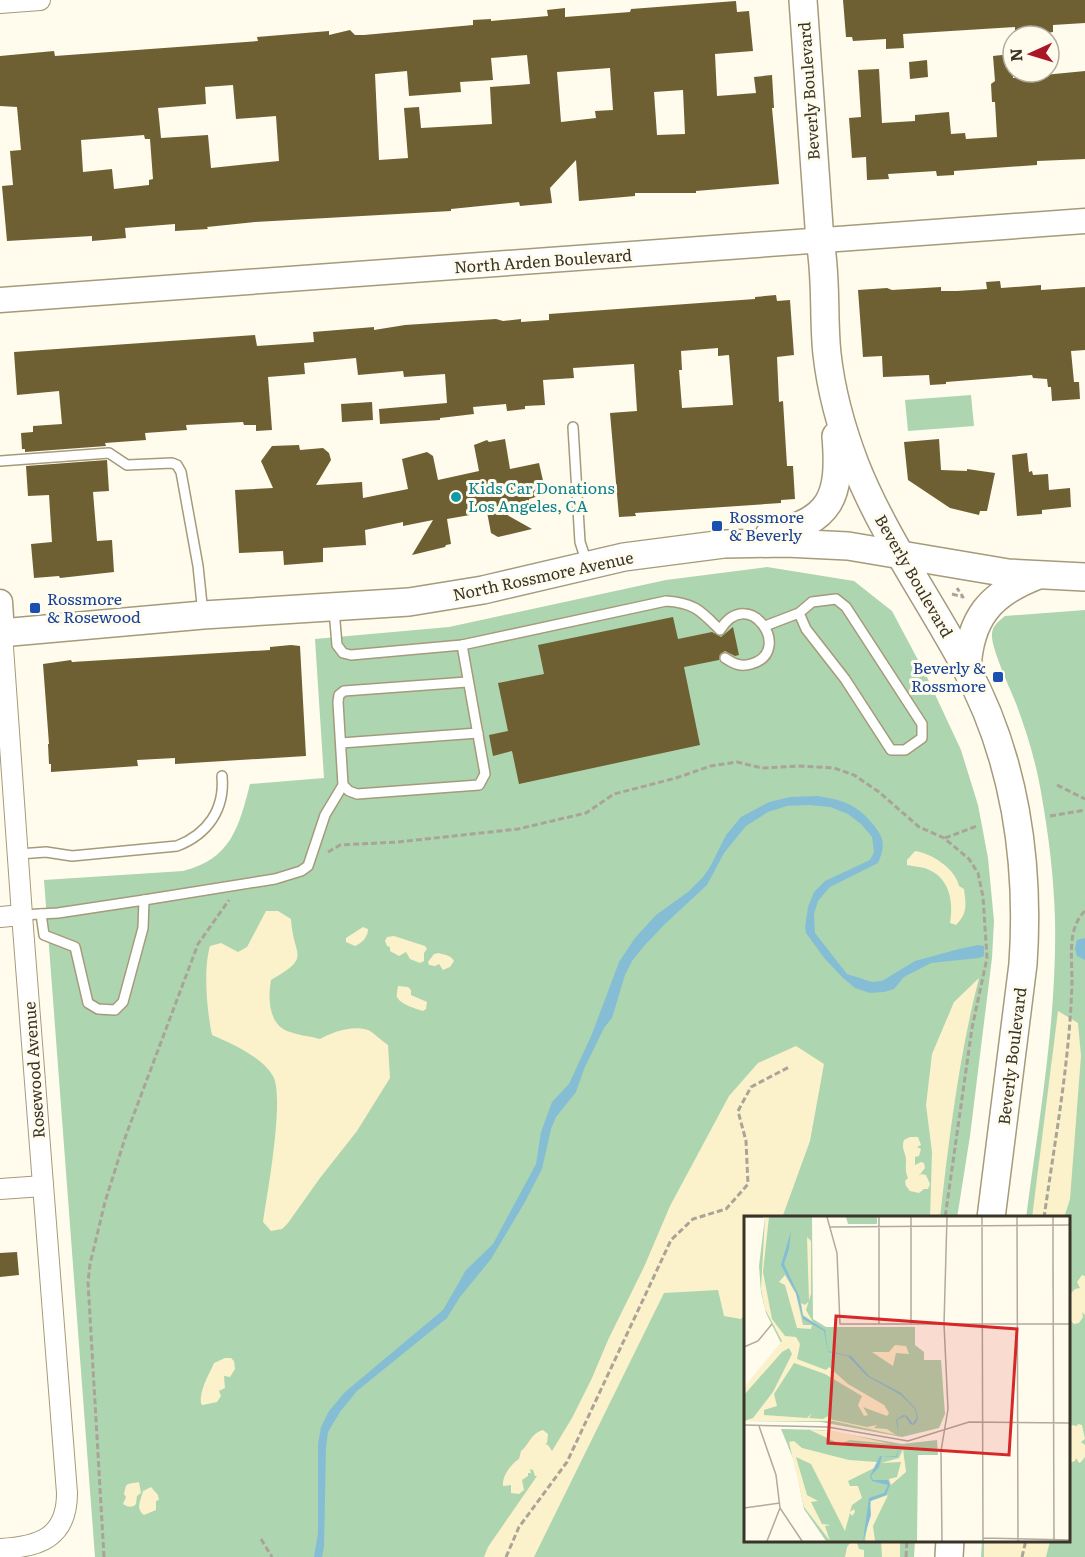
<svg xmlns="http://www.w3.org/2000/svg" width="1085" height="1557" font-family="Literata,serif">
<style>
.green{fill:#add5b0}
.sand{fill:#fbf1cb}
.water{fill:#85bed4}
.building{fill:#6e6032;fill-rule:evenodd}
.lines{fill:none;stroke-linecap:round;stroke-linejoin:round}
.service-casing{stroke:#a59b7b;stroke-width:12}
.minor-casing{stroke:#a59b7b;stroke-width:22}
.tertiary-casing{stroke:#a59b7b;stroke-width:27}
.secondary-casing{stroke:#a59b7b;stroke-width:30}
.path{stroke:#a9a497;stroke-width:3;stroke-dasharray:6 3;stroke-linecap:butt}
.service{stroke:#fff;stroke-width:9}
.minor{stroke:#fff;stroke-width:20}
.tertiary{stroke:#fff;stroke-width:24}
.secondary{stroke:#fff;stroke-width:27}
.culture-dot{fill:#0f9aa8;stroke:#fffbed;stroke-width:2}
.transit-dot{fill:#1a4fb4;stroke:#fffbed;stroke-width:2}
.labels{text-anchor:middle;stroke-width:6;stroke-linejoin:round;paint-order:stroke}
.street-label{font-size:16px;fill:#393427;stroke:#fffbed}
.culture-label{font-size:16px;fill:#0d838f;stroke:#fffbed;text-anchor:start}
.transit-label{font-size:16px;fill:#164399;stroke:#fffbed;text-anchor:start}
.inset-road{fill:none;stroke:#b0ab9e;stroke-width:1.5}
.view{fill:#d62828;fill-opacity:0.15;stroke:#d62828;stroke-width:3}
.inset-edge{fill:none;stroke:#393427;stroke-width:3}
</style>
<rect width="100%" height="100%" fill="#fffbed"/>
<!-- green -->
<g class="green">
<path d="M971,395L974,426L908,431L905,400Z"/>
<path d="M767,567L854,581L892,611L926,675L961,750L978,805L988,858L994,921L992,958L970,1136L957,1218H746V1540L915,1541L914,1557H95L44,880L183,871C231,859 239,827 250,784L324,778L315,639L449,627L666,580Z"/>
<path d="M1085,610V1557H981L982,1541L1068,1540V1218H1026C1039,1119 1057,1019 1055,920C1054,879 1049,838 1042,798C1037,766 1028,736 1017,706C1011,690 990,647 992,633C993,625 999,621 1005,616Z"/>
</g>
<!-- sand -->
<g class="sand">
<path d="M915,851C931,853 956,869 959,886L964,889C966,905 968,913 956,925L950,923C954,901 949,877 927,869C920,866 914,867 907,865V860Z"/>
<path d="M266,911H278L291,919C293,957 313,956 271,980C268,997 268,1023 287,1031C297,1035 309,1036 320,1039C333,1032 352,1025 368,1030C374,1033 382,1041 388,1045L390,1078L357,1131L320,1178L288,1223L282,1229L271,1231L263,1222C267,1194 285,1097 273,1076C261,1056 232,1044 212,1035C207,1011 203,970 210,946L221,943L238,952L247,947Z"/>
<path d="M363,927L368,929C368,937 362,943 355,946L346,942V938Z"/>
<path d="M394,936L425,946L427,949L424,953V961L420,963L410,959L406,952L399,956L390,951V947L387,946L385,941L387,937Z"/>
<path d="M439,953C444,955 451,955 454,961L450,967L443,970L439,964L435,966L429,965L428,962L434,954Z"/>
<path d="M979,978C959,1056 949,1138 940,1218H930L932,1152L926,1105L932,1054L954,1002Z"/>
<path d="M398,986L408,987L411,990V995L427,1002L426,1009L423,1011C416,1009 400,1004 397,997C396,995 398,988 398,986Z"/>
<path d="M1058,1011L1078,1023L1081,1056L1070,1199L1064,1218H1032Z"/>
<path d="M796,1046L824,1064L810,1141L782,1218H746V1314L741,1319L724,1316L718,1290L664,1293L534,1557H484L488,1547L537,1476H535L533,1470L530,1469L531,1473H528V1476L522,1480L524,1490L519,1494L511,1493V1485L503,1486C502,1476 511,1464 519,1459L521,1451C530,1444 530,1434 543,1430L548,1434L547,1443L545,1444L548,1445L552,1451L572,1418L592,1378L608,1340L644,1267L670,1206L729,1096L758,1063Z"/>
<path d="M910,1137H918L921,1145L917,1147L921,1149L919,1156L915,1157V1165L921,1162L924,1163L925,1168L918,1177L921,1174L926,1175L930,1184L928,1189H924L919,1193L910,1191L906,1186L905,1181L908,1178C905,1172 906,1166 906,1159C905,1151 901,1148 904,1140Z"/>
<path d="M1082,1275L1085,1276V1315L1082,1312L1083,1317L1079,1323L1074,1324L1071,1321L1069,1322L1070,1311L1069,1309V1295L1075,1289L1080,1288L1077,1282Z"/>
<path d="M225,1358H231L234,1361L235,1369L230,1377L224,1376L225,1388L219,1391L221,1396L217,1402L203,1405L201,1404C199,1390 209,1375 214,1363Z"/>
<path d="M1078,1424L1082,1425L1085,1439L1081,1442L1085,1445V1457L1081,1462L1079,1463L1076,1458L1075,1461L1069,1463V1429L1071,1425L1077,1426Z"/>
<path d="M139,1482L141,1493L137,1496L136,1504C133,1508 127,1507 123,1504L126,1497L124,1494C127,1481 126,1485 139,1482Z"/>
<path d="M151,1487L158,1495L159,1500L156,1501V1510L144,1515C135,1508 141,1500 143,1491Z"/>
<path d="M881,1541H900V1557H882Z"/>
<path d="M984,1541V1540L1050,1541L1046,1557H984Z"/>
<path d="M850,1543H857L859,1549L864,1550V1557H845L847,1547Z"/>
</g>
<!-- water -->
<g class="water">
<path d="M817,796C842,800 855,803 872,823C884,838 886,844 878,863L830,887L818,901L814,914L815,933L847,974L872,982L882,981L915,961L959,949L978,945L984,946V956L979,958L931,963L904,977L894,989L884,992L870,993L855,988L843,978L825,959L806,933L805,927L808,907L814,892L825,881L870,860L874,852L872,837L861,824L848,814L830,807L809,805L787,806L768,812L746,826L724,853L707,885L666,923L644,946L632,961L625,975L612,1018L604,1028L584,1069L576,1092L556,1117L551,1129L542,1169L525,1202L491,1259L460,1297L447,1318L357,1391L340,1412L328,1432L326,1448L324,1547L322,1557H314L318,1533V1444L321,1427L329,1411L345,1392L443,1310L466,1270L493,1244L536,1164L541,1132L552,1102L569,1084L592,1034L619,962L635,938L656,915L688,892L703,877L710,867L726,835L741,817L769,802L790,797Z"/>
<path d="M1085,938V960L1077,956L1075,949L1077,940Z"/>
</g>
<!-- building -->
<g class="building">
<path d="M843,0H1085V23L1053,25V32L1030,36L1015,33V27L903,34L904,48L886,49V39L853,41L852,37H846Z"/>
<path d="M736,1L737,12L749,11L753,51L715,54L717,96L756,93L754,77L772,75L774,108H772L779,184L696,191V193H635V196L579,201L576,160L550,188L552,203L520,206L519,202L451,209V211L255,222L207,227L208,229L175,231V224L125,228L126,238L92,241V236L7,241L2,186L13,185L10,151L21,150L17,107L0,106V56L54,51L55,56L258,41L257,37L329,31V35L350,30L355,35H364L473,25V20L491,19V21L548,16L547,10L565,8V17L630,12L631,9ZM527,55L530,84L490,87L492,124L421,128L419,107L404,108L408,158L379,160L375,74L407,71L409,96L461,92L460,82L493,80L491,58ZM610,68L613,110L595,111L596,118L561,122L557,72ZM233,85L236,119L276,116L279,161L211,168L208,135L161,138L158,108L206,104L205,87ZM683,90L685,134L657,135L654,92ZM144,135L145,139H150L153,179L149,180V185L114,189L112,169L83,172L81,140Z"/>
<path d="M1011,54L1013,78L1085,71V159L1037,161V165L954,171V175L937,176L936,171L888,174L889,179L867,180L866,157L852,158L849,118L861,117L858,70L879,69L882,123L915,121V115L949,112L951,134L965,133L966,139L997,137L995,102H992L991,84L995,81L993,56Z"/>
<path d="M927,60L928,77L910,79L909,62Z"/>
<path d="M1000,281L1001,288L1041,285V290L1085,287V350L1071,351L1074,382H1079L1080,399L1052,401L1051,387H1048L1047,379L1033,378L1032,375L946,382V384L930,385L929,375L883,377L882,356L863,357L858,290L887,288L892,290L941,287V291H957L987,289L986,282Z"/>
<path d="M776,295L777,301L790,300L794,355L777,357L779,402L783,401L787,466H793L795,499L781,500V503L635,513L636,516L619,517L610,413L637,411L634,364L573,368L574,378L543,380L545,405L525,406V409L507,411L506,404L473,407L474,414L440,418V420L380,424L379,409L447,403L445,374L404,377L403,371L358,375L356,358L304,363L305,374L268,377L272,430L256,431V425H244L243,422L186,425L187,430L145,433L146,440L105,443L106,446L25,452V449H22L21,433L33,432V426L62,424L59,391L17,395L14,352L255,335L257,346L314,342L313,332L374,327V330L405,325L496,319L503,321L521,319V322L549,320V314L755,299V297ZM718,348V356L729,355L733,405L682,408L679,370H682L681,351Z"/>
<path d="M372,402L373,420L342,422L341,404Z"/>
<path d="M505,439L510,469L539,463L546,494L529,499V501L493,507L532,529L498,537L491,533L487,512L447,519L451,544L446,545L445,547L412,555L433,520L403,526V522L365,530L366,545L323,548V562L284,565L283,551L239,553L235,490L273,488L261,461L272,446L299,445L300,450L323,448L329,453L331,460L316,485L362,482L363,498L408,489L402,459L427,452L433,456L438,480L479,471L474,445L487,440L489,442Z"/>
<path d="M939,439L941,470L967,471V469L995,473L987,511H980L979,515L950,508L908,480L904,442Z"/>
<path d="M1027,453L1029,472L1032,471L1033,475L1048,474L1049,490L1070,488L1071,507L1042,510V514L1017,516L1012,455Z"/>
<path d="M107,460L109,491L93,492L97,541L112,540L114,572L60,578L59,576L34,578L31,544L52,542L49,495L28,496L26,466Z"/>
<path d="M673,617L678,639L712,632L721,637L733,627L739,655L735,656L725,651L720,654L719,660L684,667L700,745L519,784L512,751L493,756L489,735L508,731L498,683L544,674L538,645Z"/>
<path d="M291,645L300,646L306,756L175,764V758L137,760L138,766L51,772V764H49L48,744H49L43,664L71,660L72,662L270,650V647Z"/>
<path d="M17,1252L19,1275L0,1277V1253Z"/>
</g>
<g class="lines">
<defs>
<g id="service">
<path d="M573,427L580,542L587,563"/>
<path d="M0,461L109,453L127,465L172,463L177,465L181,472L198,566L203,614"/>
<path d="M334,610L337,645L343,653L351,655L462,645L666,601C695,603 701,611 720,630C749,583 795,652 751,664C741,667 734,664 725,658"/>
<path d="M765,626L799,613L812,602L836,599L846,607L922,724V738L905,750H891L845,679L806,629L799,613"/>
<path d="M341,743L478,733"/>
<path d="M343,785L349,791L357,794L479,785L485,774L462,645"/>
<path d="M19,854L46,852L72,856L177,846C208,834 225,809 222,776"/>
<path d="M41,914L44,935L75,947L88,1003L98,1009L115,1010L123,1002L143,928L144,900"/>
<path d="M22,915L58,913L144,900L275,879L301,871L308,866L325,815L343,785L338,702L339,695L344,691L467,682"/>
</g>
<g id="minor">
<path d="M0,3L40,0"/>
<path d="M0,917L22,915"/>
<path d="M0,1189L43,1186"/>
<path d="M0,1549C39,1547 67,1538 67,1493L22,915L2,633"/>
</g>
<g id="tertiary">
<path d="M0,300L1085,221"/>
<path d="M0,602L2,633"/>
</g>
<g id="secondary">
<path d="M803,0L820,241C827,279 823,317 827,354C831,390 842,430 855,464C883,535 929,599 965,666C1015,757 1030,862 1023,964L991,1218"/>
<path d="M769,535C832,521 841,497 836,436"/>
<path d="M0,633L203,615L409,602L483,590L624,557L724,544L786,543L848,546L1008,573L1085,577"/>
<path d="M967,668C970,618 990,594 1036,576"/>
<path d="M949,1557L950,1540"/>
</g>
</defs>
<!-- service casing -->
<use href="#service" class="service-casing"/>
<!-- minor casing -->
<use href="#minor" class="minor-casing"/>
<!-- tertiary casing -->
<use href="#tertiary" class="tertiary-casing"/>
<!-- secondary casing -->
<use href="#secondary" class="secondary-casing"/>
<!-- path -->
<g class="path">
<path d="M952,594L963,597L957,588"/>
<path d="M1057,785L1085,799"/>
<path d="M1050,816L1085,810"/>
<path d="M945,838L977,826"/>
<path d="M328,852L340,845L398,842L518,829L586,813L614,794L676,778L711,766L737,762L762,768L798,766L834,768L854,775L879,792L919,827L944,838L969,859L978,873L983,897L987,958L972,1028L945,1218"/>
<path d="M1044,1218C1055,1139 1070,1060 1072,981C1072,958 1067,928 1085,911"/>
<path d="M261,1539L272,1557"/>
<path d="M104,1557L88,1282L90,1264L105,1202L126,1135L198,944L229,900"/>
<path d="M506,1557L519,1527L567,1462L671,1240L693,1219L726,1209L748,1184L746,1141L738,1111L751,1087L789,1067"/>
<path d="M906,1557L907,1540"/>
<path d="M1022,1557L1026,1540"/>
</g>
<!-- service -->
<use href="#service" class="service"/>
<!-- minor -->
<use href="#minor" class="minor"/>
<!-- tertiary -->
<use href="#tertiary" class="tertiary"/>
<!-- secondary -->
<use href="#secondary" class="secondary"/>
</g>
<!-- markers -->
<circle class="culture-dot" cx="456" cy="497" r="6"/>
<g class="transit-dot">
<rect x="711" y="520" width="12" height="12" rx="3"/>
<rect x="29" y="602" width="12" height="12" rx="3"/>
<rect x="992" y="671" width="12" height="12" rx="3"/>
</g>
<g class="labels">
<!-- street labels -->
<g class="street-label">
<text transform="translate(809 91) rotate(-94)" y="6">Beverly Boulevard</text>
<text transform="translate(543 261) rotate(-4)" y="6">North Arden Boulevard</text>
<text transform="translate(543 576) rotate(-12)" y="6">North Rossmore Avenue</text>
<text transform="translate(914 576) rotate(60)" y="6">Beverly Boulevard</text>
<text transform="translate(1012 1056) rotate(-83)" y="6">Beverly Boulevard</text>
<text transform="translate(34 1070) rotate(-94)" y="6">Rosewood Avenue</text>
</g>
<!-- culture labels -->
<g class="culture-label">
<text x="468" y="494">Kids Car Donations<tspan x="468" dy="18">Los Angeles, CA</tspan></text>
</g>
<!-- transit labels -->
<g class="transit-label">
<text x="729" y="523">Rossmore<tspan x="729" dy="18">&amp; Beverly</tspan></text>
<text x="47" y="605">Rossmore<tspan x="47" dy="18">&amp; Rosewood</tspan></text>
<text x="986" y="674" text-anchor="end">Beverly &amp;<tspan x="986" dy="18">Rossmore</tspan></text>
</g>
</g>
<!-- overview -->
<g transform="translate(744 1216)">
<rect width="326" height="326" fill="#fffbed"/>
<path d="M21,1H68L69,103L82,111H171V129L180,136V144H197L201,198L195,212L158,221L77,206L0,205V174L37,127L22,97L17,76L15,50ZM102,1H133V8H104ZM37,213L79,214L158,228L193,224L194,239H174L173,325H82L60,293L51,247Z" fill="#add5b0"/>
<path d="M21,1H25L19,56L28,103L41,120L52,121L56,128L53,143L82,154L85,151L104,168L140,189L145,197L143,200L119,191L124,199L120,200L114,189L118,180L81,158L50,147L30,178L33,190L20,194V199L63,202L68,197L65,202L79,203L86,199L85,203L123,211L133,209L130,212L143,213L152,219L89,205H0L9,202L29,176L48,138L45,132L38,136L0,179L2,169L38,125L21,93L17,73ZM63,21L67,25V78L62,94L69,106L59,99L57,87L61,89L65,85ZM41,59L52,78L59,109H68L67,113L53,112L41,69L35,66ZM151,129L162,130L165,138L152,137L149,150L128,136H145ZM66,214L90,215L147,228L106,224L96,228ZM50,225L58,232L105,244L133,246L130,252L104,265L106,270H114L118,282L108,289L106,296L110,293L111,296L108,300L106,297L101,315L67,248L52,241L63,279L74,285L67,286L78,308L87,309L81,310L86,325L60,291L45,226ZM159,233L162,256L147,269L145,263L153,261L157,246L137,247L155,242ZM144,279L129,310L131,325H121L127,285Z" fill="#fbf1cb"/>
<path d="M47,15L45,33L40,48L55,80L59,100L81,114L84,135L107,140L125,160L157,177L172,193L174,202L172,207L169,209L166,208L161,200L153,204L155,220L152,204L159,199L163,200L169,208L173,201L171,193L157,179L123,160L104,140L84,136L80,115L59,103L52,77L37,49ZM155,231L153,241L138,240L135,251L127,260L129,264H144L146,269L142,279L126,285L127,299L119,325L125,282L140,277L144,269L128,265L126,260L136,240H152Z" fill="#85bed4"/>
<path class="inset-road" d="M0,1H19M83,1L93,37L96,108H326M238,1L239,325M273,1L274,325M309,1V73M86,11L326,9M309,35L310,325M135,108V1M167,108V1M0,131L14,125L28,108M0,209L84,211L164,225L225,206L326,207M15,210L32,259L36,292L58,325M0,292L36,287M239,322L326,324M23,325L36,292M198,325L197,235L204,193L200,108L203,1"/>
<path class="view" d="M92,100L273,113L265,239L84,227Z"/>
<rect width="326" height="326" class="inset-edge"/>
</g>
<!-- north arrow -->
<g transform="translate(1031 54) rotate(266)"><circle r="28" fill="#fffbed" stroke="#b0ab9e" stroke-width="1.5"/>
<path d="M0-4.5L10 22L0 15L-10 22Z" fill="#ab1627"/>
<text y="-9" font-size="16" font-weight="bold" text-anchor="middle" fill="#393427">N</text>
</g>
</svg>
